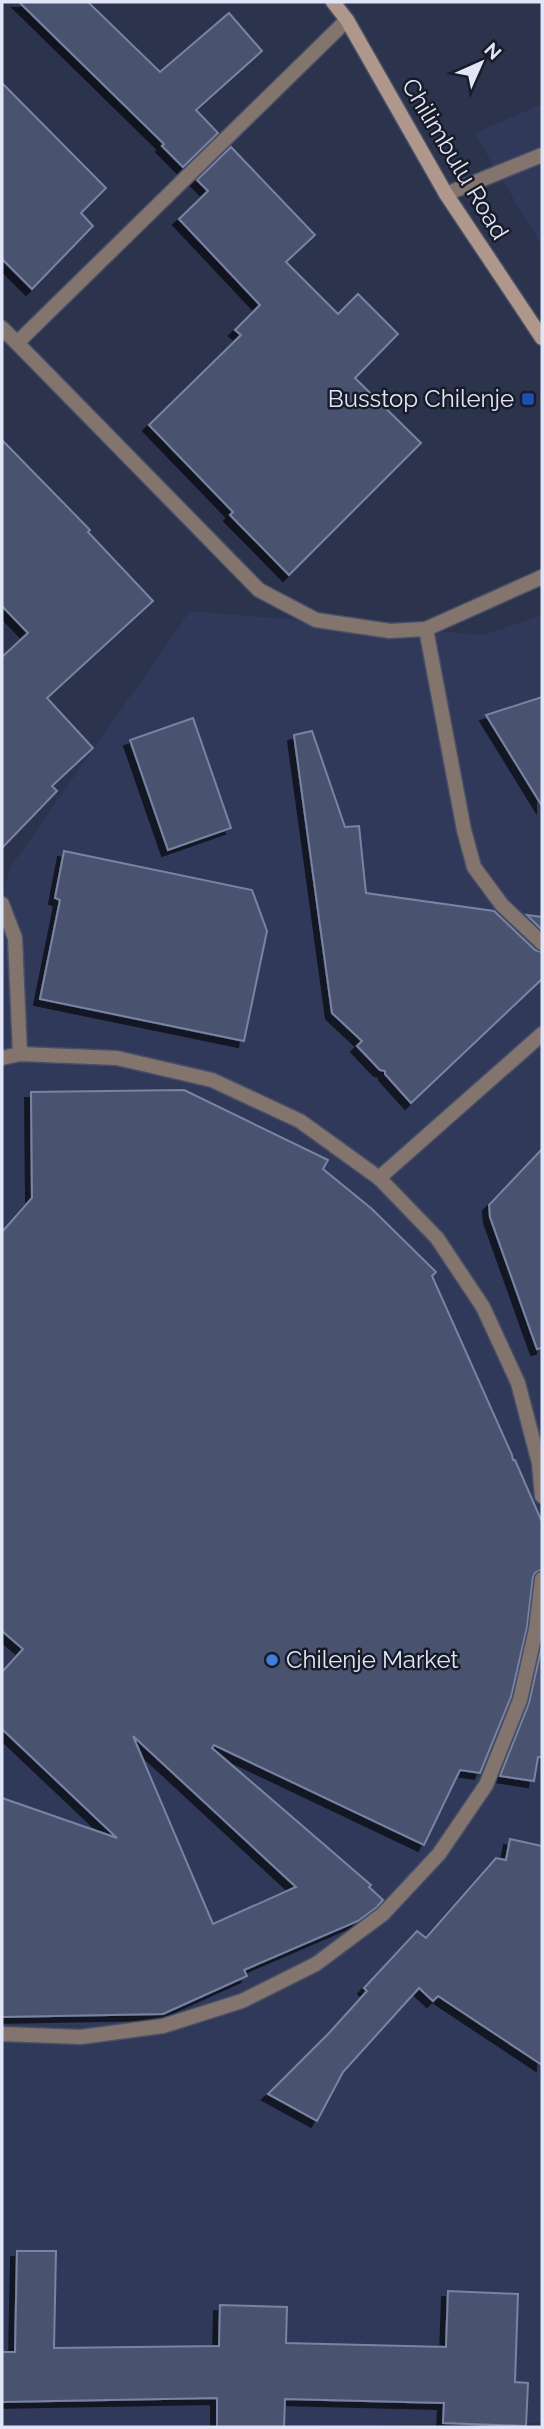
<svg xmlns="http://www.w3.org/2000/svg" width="544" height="2429" font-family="Raleway,sans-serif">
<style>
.built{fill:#30395a}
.building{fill:#4a5370;stroke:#7983a2;stroke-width:2;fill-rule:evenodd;filter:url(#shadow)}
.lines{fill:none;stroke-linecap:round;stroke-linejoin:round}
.lane-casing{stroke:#485068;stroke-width:17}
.street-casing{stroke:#485068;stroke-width:17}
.secondary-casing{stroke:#485068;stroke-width:17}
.lane{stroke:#83746d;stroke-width:14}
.street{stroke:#83746d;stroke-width:14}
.secondary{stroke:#af978c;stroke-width:14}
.transit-dot{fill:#1a4fb4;stroke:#181c28;stroke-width:2.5}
.shop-dot{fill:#3f7fe0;stroke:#181c28;stroke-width:2.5}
.labels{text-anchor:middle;stroke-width:5;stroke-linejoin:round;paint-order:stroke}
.street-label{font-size:24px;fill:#e0e6f7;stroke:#181c28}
.poi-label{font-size:24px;fill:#e0e6f7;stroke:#181c28;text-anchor:end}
</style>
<defs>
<filter id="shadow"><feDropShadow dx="-6" dy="6" stdDeviation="0" flood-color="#0009"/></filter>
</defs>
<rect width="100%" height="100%" fill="#2b334d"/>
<!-- built -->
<g class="built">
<path d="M542,104V246L474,133Z"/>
<path d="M190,611L483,635L542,615V2422L270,2427H2V898L10,868Z"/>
</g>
<!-- building -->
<g class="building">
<path d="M19,2H88L160,72L229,13L262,51L196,110L218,133L183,167L162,146L164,144Z"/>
<path d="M2,83L106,188L81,213L93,226L32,289L2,259Z"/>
<path d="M231,147L315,235L286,262L338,314L358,294L398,334L355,378L421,443L289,575L230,515L233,512L149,425L241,335L235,330L260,305L179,219L208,191L197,180Z"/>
<path d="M2,440L90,530L88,532L153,601L47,698L93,748L52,786L57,791L2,848V657L28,633L2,606Z"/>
<path d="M542,697V806L486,715Z"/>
<path d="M193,718L231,828L168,850L130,740Z"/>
<path d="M312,731L345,827L359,826L366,893L494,911L535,950L542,952V979L411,1103L385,1074V1071L380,1070L357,1046L362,1041L332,1013L294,735Z"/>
<path d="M64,851L252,890L267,931L244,1041L40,999L60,900L55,898Z"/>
<path d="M527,915L542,917V930Z"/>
<path d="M184,1090L328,1160L323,1169L372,1209L436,1272L432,1276L512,1455L513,1460H515L542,1522V1569L535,1573L533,1577L527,1627L511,1697L480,1773L460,1770L424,1845L214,1745L212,1748L371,1885L369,1887L383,1900L377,1907L358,1921L244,1970L247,1976L163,2014L2,2017V1798L117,1838L2,1729V1672L23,1649L2,1631V1232L32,1198L31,1092ZM133,1736L296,1887L213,1924Z"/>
<path d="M542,1149V1348L537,1349L490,1217L489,1205Z"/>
<path d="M542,1645V1757H538L534,1781L500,1776L529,1703Z"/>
<path d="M510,1839L542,1846V2065L438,1996L433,2001L419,1988L343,2072L317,2121L268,2094L329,2033L367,1991L364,1988L417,1931L426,1938L496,1858L506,1860Z"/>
<path d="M17,2251H56L54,2348L219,2346L220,2305L287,2307L286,2343L446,2347L448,2291L518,2294L515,2382L528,2383L526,2426L443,2423L444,2403L285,2399L284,2427H217V2398L2,2402V2352H15Z"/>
</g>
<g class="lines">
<defs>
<g id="lane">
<path d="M426,629L464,830L474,867L502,905L542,943"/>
<path d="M2,904L15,938L20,1054"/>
<path d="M2,1058L20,1054L117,1058L212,1080L300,1121L379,1178L437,1238L483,1307L518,1383L539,1463L542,1496"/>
<path d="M379,1178L542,1034"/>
<path d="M2,2034L81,2037L163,2026L242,2001L316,1964L383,1914L439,1854L486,1785L520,1700L536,1629L542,1579"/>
</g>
<g id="street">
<path d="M446,194L542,155"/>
<path d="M2,328L17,343L347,20"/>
<path d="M17,343L259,590L316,620L390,631L426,629L542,577"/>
</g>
<path id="secondary" d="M333,2L347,20L446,194L542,338"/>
</defs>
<!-- lane casing -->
<use href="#lane" class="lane-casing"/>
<!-- street casing -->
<use href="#street" class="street-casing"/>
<!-- secondary casing -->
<use href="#secondary" class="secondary-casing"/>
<!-- lane -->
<use href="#lane" class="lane"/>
<!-- street -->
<use href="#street" class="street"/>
<!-- secondary -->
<use href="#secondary" class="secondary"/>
</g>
<!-- markers -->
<rect class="transit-dot" x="521" y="392" width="14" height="14" rx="3.5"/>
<circle class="shop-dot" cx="272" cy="1660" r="7"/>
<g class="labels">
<!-- street labels -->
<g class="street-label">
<text transform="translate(455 159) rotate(59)" y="8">Chilimbulu Road</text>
</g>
<!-- poi labels -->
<g class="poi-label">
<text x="514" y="407">Busstop Chilenje</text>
<text x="286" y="1668" text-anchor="start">Chilenje Market</text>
</g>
</g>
<!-- border -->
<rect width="544" height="2429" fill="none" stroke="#e0e6f7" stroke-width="7"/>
<!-- north arrow -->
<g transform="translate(481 63) rotate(45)" stroke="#181c28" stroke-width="5" paint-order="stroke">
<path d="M0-5L12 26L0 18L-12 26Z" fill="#e0e6f7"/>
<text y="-10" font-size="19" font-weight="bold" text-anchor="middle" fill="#e0e6f7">N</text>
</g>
</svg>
